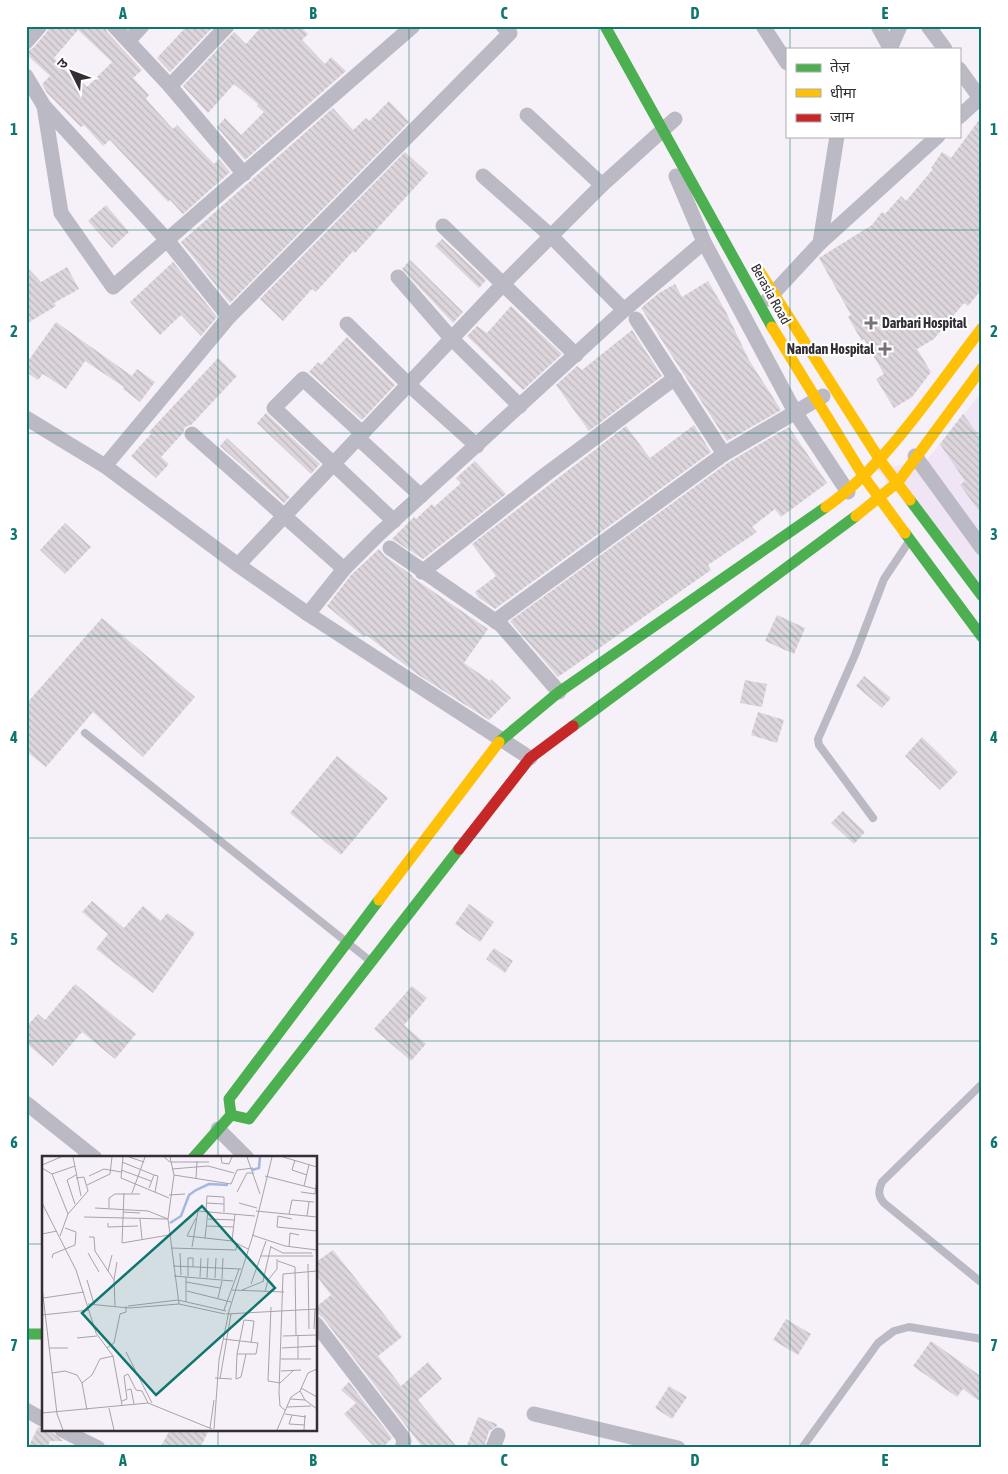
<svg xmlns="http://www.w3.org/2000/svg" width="1008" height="1474" font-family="'Asap Condensed','Noto Sans Devanagari',sans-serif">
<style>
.built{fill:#f0e5f5}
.building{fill:url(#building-back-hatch);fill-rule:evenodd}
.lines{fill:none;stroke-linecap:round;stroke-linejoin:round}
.lane{stroke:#bbbac4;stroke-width:8}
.street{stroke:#bbbac4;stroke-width:15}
.fast{stroke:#4caf50;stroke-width:11}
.slow{stroke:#ffc107;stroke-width:11}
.jam{stroke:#c62828;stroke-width:11}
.grid{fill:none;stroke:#0f766e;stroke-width:1;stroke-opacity:0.55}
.poi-dot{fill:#777279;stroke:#fff;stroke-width:2}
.labels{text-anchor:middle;stroke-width:4.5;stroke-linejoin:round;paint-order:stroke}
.street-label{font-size:14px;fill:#322e34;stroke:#fff}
.poi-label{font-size:14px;font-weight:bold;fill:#322e34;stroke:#fff;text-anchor:start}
.inset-river{fill:none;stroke:#a3b7e1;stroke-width:2.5}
.inset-road{fill:none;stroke:#a8a2aa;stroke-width:1}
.view{fill:#0f766e;fill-opacity:0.15;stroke:#0f766e;stroke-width:2.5}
.inset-edge{fill:none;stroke:#322e34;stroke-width:2.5}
.neatline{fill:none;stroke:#0f766e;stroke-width:2}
.grid-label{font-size:16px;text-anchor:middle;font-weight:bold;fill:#0f766e}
</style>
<defs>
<pattern id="building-back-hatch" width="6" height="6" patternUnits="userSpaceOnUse" patternTransform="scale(1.25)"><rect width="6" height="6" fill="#dcd6dc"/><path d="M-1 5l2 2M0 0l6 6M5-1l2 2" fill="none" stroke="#bdb8bd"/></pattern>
</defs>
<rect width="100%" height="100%" fill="#f6f0f8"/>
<!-- built -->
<path class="built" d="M982,392V598L877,469L926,461Z"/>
<!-- building -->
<g class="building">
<path d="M49,26H105L107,32L142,70L133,78L149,95L146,99L173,129L177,125L214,164L219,159L230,172L183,214L170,200L168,202L110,140L103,146L84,125L81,127L47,93L42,84L50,76L26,54V51L33,48L47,32ZM78,30L112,62L87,87L78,78L75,80L54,58Z"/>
<path d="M187,26H214L170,72L157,58Z"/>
<path d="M262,26H300L308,34L302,40L325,64L331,57L346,71L245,160L217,127L225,118L241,135L264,112L257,106L258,104L234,84L208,113L183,86L234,32L246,44Z"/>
<path d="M389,101L409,122L230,303L181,242L333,108L353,130L366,118L369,121Z"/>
<path d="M982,116V289L968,306L964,303L934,339L917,349L931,372L912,397L894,408L876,379L884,374L864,339L862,341L848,317L851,315L819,258L872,225L882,212L885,214L901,196L906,201L933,169L931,168L942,152L951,158Z"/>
<path d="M405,152L428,173L355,253L353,251L316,292L312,289L283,321L260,299Z"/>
<path d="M106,205L129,232L112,248L88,221Z"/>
<path d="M442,239L486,280L479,288L435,246Z"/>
<path d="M410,260L463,312L453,323L402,269Z"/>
<path d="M173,262L217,317L201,336L181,315L160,335L130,302Z"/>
<path d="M26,266L41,282L67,267L79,289L54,303L56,306L26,324Z"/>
<path d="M708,281L725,310L749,360L781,410L727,441L641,308L659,293L675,284L682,297Z"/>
<path d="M511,306L562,354L523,390L467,336L477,326L487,333Z"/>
<path d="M56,322L132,376L137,369L155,382L140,402L123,389L124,387L85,361L66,389L43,374L38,380L26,372V364Z"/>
<path d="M632,330L662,376L589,431L556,385L577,366L582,370Z"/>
<path d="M347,337L395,385L362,420L309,372L318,362L321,365Z"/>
<path d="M218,358L237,376L191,425L185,427L183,433L161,457L169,464L156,478L131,456L151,434L149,432Z"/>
<path d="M266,413L320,464L311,474L257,423Z"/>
<path d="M963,414L982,440V515L960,485L965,481L940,444Z"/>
<path d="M694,425L711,452L495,609L479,598L475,592L496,576L472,544L626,426L650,458Z"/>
<path d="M789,427L827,483L781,517L775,509L752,527L757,532L708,565L711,570L558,677L510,621L729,462Z"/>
<path d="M227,438L290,497L284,503L220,446Z"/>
<path d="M475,461L506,494L423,559L392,539L414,517L416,519L432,504L434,507L461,483L456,478Z"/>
<path d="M65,523L91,547L65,574L40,550Z"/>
<path d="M379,549L385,556L413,576L412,577L488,629L464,663L490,681L491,679L511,698L489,720L417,674L366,635L364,637L327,606L351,575Z"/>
<path d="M777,615L805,628L794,654L765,641Z"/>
<path d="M102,618L195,697L143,757L93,712L46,767L26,751V704Z"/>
<path d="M864,676L891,698L882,708L856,686Z"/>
<path d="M745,680L767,684L762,707L740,703Z"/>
<path d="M758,712L784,720L777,743L751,735Z"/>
<path d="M922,737L958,772L940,790L905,756Z"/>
<path d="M337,756L388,798L341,855L290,813Z"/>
<path d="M843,811L865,832L854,844L831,823Z"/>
<path d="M92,901L124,928L143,906L161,921L167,913L195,933L153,993L96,949L108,934L82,912Z"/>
<path d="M469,904L494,922L480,942L455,924Z"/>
<path d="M494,948L513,961L505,973L486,959Z"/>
<path d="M75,984L136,1034L115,1059L82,1032L53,1066L26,1043V1027L38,1014L45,1020Z"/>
<path d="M412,986L427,998L404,1025L426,1044L411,1061L374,1029Z"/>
<path d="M333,1250L402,1337L378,1356L401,1386L428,1362L442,1379L418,1400L458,1448H423L323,1318L316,1313V1307L331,1295L316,1275V1262Z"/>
<path d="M786,1319L811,1334L798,1355L773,1340Z"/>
<path d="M931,1341L982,1377V1403L963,1389L957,1397L913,1366Z"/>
<path d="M349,1382L392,1438L382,1448H375L344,1414L356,1403L341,1390Z"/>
<path d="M669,1386L687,1397L672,1419L655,1408Z"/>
<path d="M478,1417L497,1424V1426L489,1431L484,1448H466Z"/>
<path d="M38,1427L53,1433L63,1441H50L47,1448H28Z"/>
<path d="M170,1430H209L200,1448H160Z"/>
</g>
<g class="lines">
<!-- lane -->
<g class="lane">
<path d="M85,733L369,960"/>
<path d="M873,818L819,745L818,739L855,655L884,579L908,543"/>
<path d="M982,1084L882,1182C878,1191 878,1196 884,1203L982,1283"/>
<path d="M802,1448L878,1343L894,1331L909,1327L982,1339"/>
</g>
<!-- street -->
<g class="street">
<path d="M114,26L170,86L244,174"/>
<path d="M763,26L787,63"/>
<path d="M878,26L890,48"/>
<path d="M928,26L945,49"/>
<path d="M129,40L142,26"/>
<path d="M26,42L40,26"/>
<path d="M890,49L900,26"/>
<path d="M959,69L980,98"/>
<path d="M26,76L44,106L167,240L229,317"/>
<path d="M170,86L227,26"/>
<path d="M44,106L61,213L113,287L413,26"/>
<path d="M527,115L602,185"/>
<path d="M959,117L982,96"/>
<path d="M483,176L551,236L624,310"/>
<path d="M676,176L704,242L795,412L848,492"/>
<path d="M443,226L576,355"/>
<path d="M820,243L837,136"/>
<path d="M398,277L451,338L520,406"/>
<path d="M768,299L820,243L938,136"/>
<path d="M636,319L724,454"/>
<path d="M347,324L408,384L477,446"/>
<path d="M26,418L105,466L238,565L308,614L530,758"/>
<path d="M362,433L303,379L274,408L394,521"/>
<path d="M192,434L344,569"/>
<path d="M358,438L421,496"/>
<path d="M915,456L982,548"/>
<path d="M105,466L229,317L510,33L503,26"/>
<path d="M390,548L501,625L559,692"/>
<path d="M238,565L504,283L602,185L675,119"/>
<path d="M422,572L545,475L675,378"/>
<path d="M308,614L344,569L379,534L624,310L704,242"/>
<path d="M495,621L724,454L823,396"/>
<path d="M26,1103L95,1158"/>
<path d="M218,1129L247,1158"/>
<path d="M316,1324L402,1436L404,1441L402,1448"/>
<path d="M26,1410L44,1420"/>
<path d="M534,1414L678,1448"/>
<path d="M62,1430L98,1448"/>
<path d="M493,1448L498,1435"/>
</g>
<!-- fast -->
<g class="fast">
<path d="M605,26L772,327"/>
<path d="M910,500L982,596"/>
<path d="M905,533L982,637"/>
<path d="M573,726L856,516"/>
<path d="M499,742L559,692L826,507"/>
<path d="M231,1115L249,1119L459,849"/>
<path d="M193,1158L231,1115L229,1099L379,900"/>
<path d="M26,1334H44"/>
</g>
<!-- slow -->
<g class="slow">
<path d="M758,269L880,460L910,500"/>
<path d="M772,327L864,477L905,533"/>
<path d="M826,507C887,465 936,387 982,328"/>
<path d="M856,516L898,482L982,368"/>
<path d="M379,900L499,742"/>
</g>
<!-- jam -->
<path class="jam" d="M459,849L530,758L573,726"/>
</g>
<!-- grid -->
<path class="grid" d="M218,26V1158M409,26V1448M599,26V1448M790,26V49M790,136V1448M26,230H982M26,433H982M26,636H982M26,838H982M26,1041H982M26,1244H44M316,1244H982M218,1430V1448"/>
<!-- markers -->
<g class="poi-dot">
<path d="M868.5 315.5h5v5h5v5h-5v5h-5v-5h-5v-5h5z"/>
<path d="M882.5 341.5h5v5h5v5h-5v5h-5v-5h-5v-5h5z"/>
</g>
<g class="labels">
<!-- street labels -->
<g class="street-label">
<text transform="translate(771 294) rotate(61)" y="5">Berasia Road</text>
</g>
<!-- poi labels -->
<g class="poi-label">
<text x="882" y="328">Darbari Hospital</text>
<text x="874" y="354" text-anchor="end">Nandan Hospital</text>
</g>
</g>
<!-- overview -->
<g transform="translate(42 1156)">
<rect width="275" height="275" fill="#f6f0f8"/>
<path class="inset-river" d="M210,14L217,12L218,1M128,67L139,60L147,39L154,34L167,28L186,29"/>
<path class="inset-road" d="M31,1L39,40M81,1L79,22L127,42M87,1L102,6M122,1L128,6H167M128,1L132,19L126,63L137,148M179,1L180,7L187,8L190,1M205,1L218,38M241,1L275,11M253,4L250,14L265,19M80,6L112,19M0,9L19,1M0,12L10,18L26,58M130,13L166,10L192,17M79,14L109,25M10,18L33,10M132,19L189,28L195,14L211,12M47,20L62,13L79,16M223,20L274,33M154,23L155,5M45,29L68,18L70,1M262,30L267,9M107,32L112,19L116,20L113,36M195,36L205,17H212M259,36L273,38L275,22M82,37L80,87L127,79M90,37L103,1M127,39L143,38M267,46L265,60L275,61M0,47L34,114L54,177L71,200L80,249M164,47L182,48M197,47L215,52M33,48L25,24L34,19M53,52L106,55L126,63M67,52V42L73,38H98M164,55L165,40L182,41V56M214,55L265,60M81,56L98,57M247,58L250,44L272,46M42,61L126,63M154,62L145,80L190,85L206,93M98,63L100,83M166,63L193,64M250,63L236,60L235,71L275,75M66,67V71L96,70M165,70L192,71M0,78L15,75M210,79L243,90L275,94M18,80L26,58L46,35L42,21L34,22M47,81H52L53,95L72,124L73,150M163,82L166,55M190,85L193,58M150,91L156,55L213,60M229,91L241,97H270M247,91L248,77L257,79M129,92L194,94L195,87M46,97L57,116M138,97L139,119M218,100H271M10,102L11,98L33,89L34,76L23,72M236,105L253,111L254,179M266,108L267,173M131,110L199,113M66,115L70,99M132,120L191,125M146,120V102H151V111M144,121V146M158,121L159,102M165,122L166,102M173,122L174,102M180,123L181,102M45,124L52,148M72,124L75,106M221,125L229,90M144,126L178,132M209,128L224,85M0,131L15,258L21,274M190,134L242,136M200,134L222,125M145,135L189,146M223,136L226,124L235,113V103M1,142L42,136M176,142L180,125M46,148L87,152L137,148L183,158M86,150L136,144L184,155M229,151L226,225L238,227L252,214M182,154L197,113M184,158L275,153M0,159L47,154M272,173L273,153M256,179V203M241,180L275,179M35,182L55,180M181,183L216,187L214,198H195M7,192H26M65,192L72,187L78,158L84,156V150M240,192L275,190M84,196L110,247M204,198L199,221L194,223L195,198L202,164L212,165L209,187M239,203H269M239,215L259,214M10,217L23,215L35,219L40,227L45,254M173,222L190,223M178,223L189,158M40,227L50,219L58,203L71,200M259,232L275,241M85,234L89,233L92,248M258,235L263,244L275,253M248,243L263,244M80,245L85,243L82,220L86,218L94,234L100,235L106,247M245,251L269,250M67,252L72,274M244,255L238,250L237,236L241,118L275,115M0,257L106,247L170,273M243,258L264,261M250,259L247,268L263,269M168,272L172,244M172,273L177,204L187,155L211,79L230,1M235,274L249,241L258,235L266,217L275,213M262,274L263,259"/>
<path class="view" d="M160,50L233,132L114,239L40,157Z"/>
<rect width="275" height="275" class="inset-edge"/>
</g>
<!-- border -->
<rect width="1008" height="1474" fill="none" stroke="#ffffff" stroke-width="55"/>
<!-- legend -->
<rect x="786" y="48" width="175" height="90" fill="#ffffff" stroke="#adabae"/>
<rect x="796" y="64" width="25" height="8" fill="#4caf50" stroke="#adabae"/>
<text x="830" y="72" font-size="15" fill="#322e34">तेज़</text>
<rect x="796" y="89" width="25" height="8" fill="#ffc107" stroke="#adabae"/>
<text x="830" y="98" font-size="15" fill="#322e34">धीमा</text>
<rect x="796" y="114" width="25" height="8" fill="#c62828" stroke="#adabae"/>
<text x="830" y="122" font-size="15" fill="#322e34">जाम</text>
<!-- north arrow -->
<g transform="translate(72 72) rotate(312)" stroke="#ffffff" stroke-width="4" paint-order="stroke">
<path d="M0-4L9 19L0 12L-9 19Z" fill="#322e34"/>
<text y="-8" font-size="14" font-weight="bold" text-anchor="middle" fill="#322e34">उ</text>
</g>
<rect x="28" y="28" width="952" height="1418" class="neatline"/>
<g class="grid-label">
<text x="123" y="19">A</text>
<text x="313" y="19">B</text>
<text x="504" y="19">C</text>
<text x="695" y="19">D</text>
<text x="885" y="19">E</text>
<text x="14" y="135">1</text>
<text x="994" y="135">1</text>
<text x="14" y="337">2</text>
<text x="994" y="337">2</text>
<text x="14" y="540">3</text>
<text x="994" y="540">3</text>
<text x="14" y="743">4</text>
<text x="994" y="743">4</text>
<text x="14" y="945">5</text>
<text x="994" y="945">5</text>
<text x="14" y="1148">6</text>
<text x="994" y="1148">6</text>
<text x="14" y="1351">7</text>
<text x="994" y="1351">7</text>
<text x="123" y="1466">A</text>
<text x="313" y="1466">B</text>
<text x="504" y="1466">C</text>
<text x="695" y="1466">D</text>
<text x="885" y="1466">E</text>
</g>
</svg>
